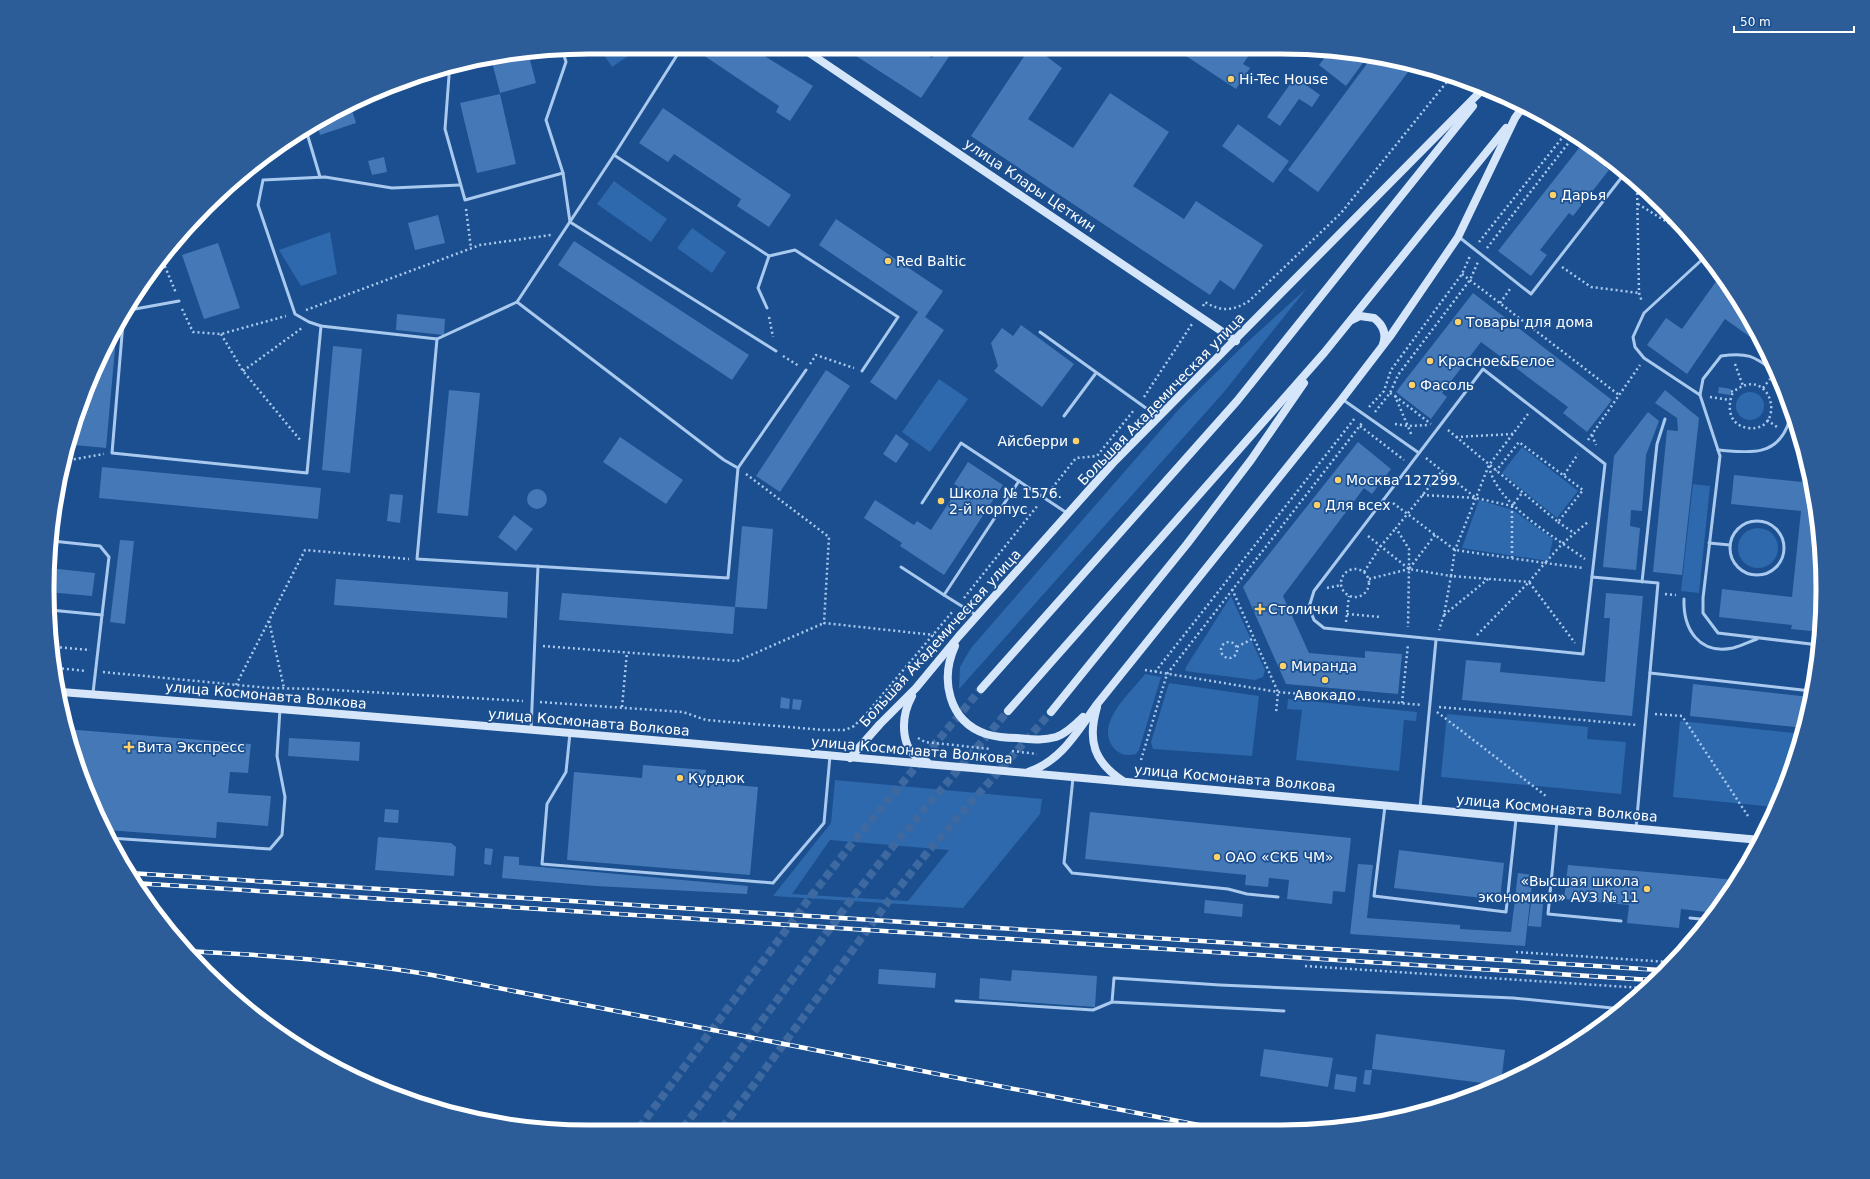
<svg xmlns="http://www.w3.org/2000/svg" width="1870" height="1179" font-family="'DejaVu Sans',sans-serif">
<style>
.green{fill:#2e69ad;fill-rule:evenodd}
.building{fill:#4478b7}
.lines{fill:none;stroke-linecap:round;stroke-linejoin:round}
.secondary-tunnel{stroke:#3d69a0;stroke-width:8;stroke-dasharray:8 4;stroke-linecap:butt}
.path{stroke:#a9c9ee;stroke-width:2.5;stroke-dasharray:2 3;stroke-linecap:butt}
.lane{stroke:#a9c9ee;stroke-width:3}
.secondary{stroke:#d6e6fa;stroke-width:8}
.rail-casing{stroke:#fff;stroke-width:4.5}
.rail{stroke:#1b4f8f;stroke-width:3;stroke-dasharray:9;stroke-linecap:butt}
.poi-dot{fill:#ffd166;stroke:#1b4f8f;stroke-width:1.5}
.labels{text-anchor:middle;stroke-width:3.5;stroke-linejoin:round;paint-order:stroke}
.poi-label{font-size:14px;fill:#fff;stroke:#1b4f8f;text-anchor:start}
.street-label{font-size:14px;fill:#fff;stroke:#1b4f8f}
.rim{fill:none;stroke:#fff;stroke-width:5}
</style>
<rect width="100%" height="100%" fill="#1b4f8f"/>
<!-- green -->
<g class="green">
<path d="M602,52H634L612,67Z"/>
<path d="M614,181L667,219L651,242L597,204Z"/>
<path d="M692,228L726,252L712,273L677,248Z"/>
<path d="M330,232L337,274L301,286L279,250Z"/>
<path d="M1307,288L1224,392L959,689L960,667L971,648L1180,408L1243,346Z"/>
<path d="M939,379L968,399L930,452L902,432Z"/>
<circle cx="1750" cy="406" r="14"/>
<path d="M1522,447L1578,491L1557,518L1502,473Z"/>
<path d="M1693,484L1710,486L1699,593L1681,591Z"/>
<path d="M1479,500L1513,510L1553,539L1548,561L1462,548Z"/>
<circle cx="1758" cy="548" r="20"/>
<path d="M1231,596L1265,670L1263,677L1255,680L1185,671L1186,667Z"/>
<path d="M1145,674L1161,677L1139,750L1136,754C1127,756 1119,755 1113,747C1095,722 1131,693 1145,674Z"/>
<path d="M1169,683L1259,696L1252,756L1153,749L1151,742Z"/>
<path d="M1288,699L1417,712L1416,721L1404,720L1399,771L1296,760L1302,710L1287,709Z"/>
<path d="M1447,714L1588,727L1587,739L1626,742L1621,794L1441,777Z"/>
<path d="M1680,721L1803,734L1775,807L1673,797Z"/>
<path d="M835,780L1042,799L1040,814L963,908L773,896L831,823ZM830,840L949,850L908,901L792,894Z"/>
</g>
<!-- building -->
<g class="building">
<path d="M518,52H528L536,83L500,93L491,58Z"/>
<path d="M706,52H758L813,86L790,121L776,112L779,106L703,55Z"/>
<path d="M850,52H922L932,58L937,52H952L921,98Z"/>
<path d="M1027,52H1048L1046,56L1062,68L1028,119L1073,148L1110,93L1169,132L1133,186L1184,219L1196,201L1263,245L1234,290L1220,280L1210,295L971,136Z"/>
<path d="M1180,52H1251L1243,64L1250,68L1236,89Z"/>
<path d="M1329,52H1351L1368,56L1346,86L1319,65Z"/>
<path d="M1372,57L1411,68L1318,192L1288,170Z"/>
<path d="M1295,77L1320,95L1312,107L1299,99L1280,126L1267,117Z"/>
<path d="M500,94L516,164L477,173L460,103Z"/>
<path d="M351,107L356,123L320,135L317,124Z"/>
<path d="M663,108L791,195L769,227L737,206L741,199L674,154L668,162L639,143Z"/>
<path d="M1238,124L1289,161L1273,183L1222,146Z"/>
<path d="M1583,143L1611,159L1605,167L1609,170L1573,216L1569,213L1540,250L1547,255L1531,276L1498,251Z"/>
<path d="M384,157L387,172L372,175L368,161Z"/>
<path d="M438,215L445,243L415,250L408,223Z"/>
<path d="M836,219L943,291L925,317L944,330L896,400L870,382L918,312L819,245Z"/>
<path d="M574,241L749,355L732,380L558,265Z"/>
<path d="M218,243L240,308L204,319L182,255Z"/>
<path d="M1720,276L1750,318L1763,346L1725,319L1687,374L1647,345L1666,318L1682,329Z"/>
<path d="M1473,293L1612,400L1587,432L1563,413L1568,407L1481,342L1442,393L1447,397L1431,419L1396,392Z"/>
<path d="M397,314L445,319L444,335L396,330Z"/>
<path d="M1021,325L1074,364L1042,407L994,371L998,366L991,343L1002,328L1013,336Z"/>
<path d="M116,327H117L106,448L74,445L77,412Z"/>
<path d="M333,346L362,349L350,473L322,470Z"/>
<path d="M826,370L850,386L780,492L756,476Z"/>
<path d="M1719,387L1731,389L1730,395L1718,393Z"/>
<path d="M449,390L480,393L468,516L437,513Z"/>
<path d="M1665,390L1699,418L1682,575L1653,572L1667,430L1678,431L1677,418L1655,403Z"/>
<path d="M1648,412L1659,421L1646,455L1642,511L1631,510L1630,526L1640,528L1636,570L1603,567L1614,456Z"/>
<path d="M896,434L909,444L896,463L883,454Z"/>
<path d="M620,437L683,480L666,504L603,462Z"/>
<path d="M1358,442L1391,469L1372,494L1364,488L1283,596L1309,653L1365,658V651L1402,654L1398,694L1286,684L1243,587Z"/>
<path d="M1805,460L1818,519L1821,632L1791,629L1792,625L1719,617L1722,589L1792,597L1801,511L1731,504L1734,475L1802,482Z"/>
<path d="M968,462L1003,485L944,575L900,546L902,543L864,518L875,500L914,525L917,521L931,530L959,487L954,484Z"/>
<path d="M102,467L321,488L318,519L99,498Z"/>
<circle cx="537" cy="499" r="10"/>
<path d="M390,494L403,495L400,523L387,521Z"/>
<path d="M514,515L533,529L516,551L498,537Z"/>
<path d="M742,526L773,529L767,609L735,607Z"/>
<path d="M120,540L134,541L125,624L110,622Z"/>
<path d="M49,568L95,573L92,596L47,592Z"/>
<path d="M336,579L508,592L507,618L334,605Z"/>
<path d="M562,593L735,607L733,634L559,620Z"/>
<path d="M1606,593L1643,596L1632,716L1462,700L1466,660L1501,663L1500,672L1605,682L1610,618H1604Z"/>
<path d="M1693,684L1810,697L1805,728L1690,716Z"/>
<path d="M781,697L790,699L789,709L780,708Z"/>
<path d="M793,699L802,700L800,710L792,709Z"/>
<path d="M65,729L251,744L248,773L230,772L228,793L271,796L268,826L217,822L216,838L106,830L88,797Z"/>
<path d="M289,738L360,742L359,761L288,756Z"/>
<path d="M643,765L706,770L705,783H709L710,775L724,776V784L758,787L750,875L567,860L574,772L642,778Z"/>
<path d="M385,809L399,810L398,823L384,822Z"/>
<path d="M1090,812L1351,838L1345,892L1333,891L1332,904L1287,899L1289,880L1269,878L1268,887L1245,885L1246,875L1085,859Z"/>
<path d="M378,837L451,843L456,847L454,876L375,870Z"/>
<path d="M485,848L493,849L491,865L484,864Z"/>
<path d="M1399,850L1504,863L1500,900L1394,888Z"/>
<path d="M504,856L519,857V865L748,886L747,894L596,886L502,878Z"/>
<path d="M1358,864L1373,865L1367,918L1460,925V929L1511,932L1518,873L1533,875L1525,946L1350,934Z"/>
<path d="M1568,865L1693,876L1735,880L1715,913L1681,909L1679,928L1627,923L1629,905L1564,899Z"/>
<path d="M1205,900L1243,904L1242,917L1204,913Z"/>
<path d="M1531,903L1543,904L1541,927L1528,926Z"/>
<path d="M879,969L936,973L935,988L878,984Z"/>
<path d="M1012,970L1097,976L1095,1007L979,999L980,978L1011,981Z"/>
<path d="M1376,1034L1505,1050L1501,1083L1498,1085L1372,1069Z"/>
<path d="M1264,1049L1333,1058L1328,1087L1260,1076Z"/>
<path d="M1365,1070H1372L1370,1085L1363,1084Z"/>
<path d="M1336,1074L1357,1077L1355,1092L1334,1089Z"/>
</g>
<g class="lines">
<!-- secondary-tunnel -->
<g class="secondary-tunnel">
<path d="M639,1128L812,895L853,842L981,689"/>
<path d="M683,1128L853,897L894,845L1008,711"/>
<path d="M722,1128L890,899L931,848L1051,712"/>
</g>
<!-- path -->
<g class="path">
<path d="M1637,183L1639,293L1642,302"/>
<path d="M1638,204L1693,238"/>
<path d="M466,209L471,248"/>
<path d="M1479,242L1566,133"/>
<path d="M1487,248L1573,137"/>
<path d="M161,257L176,293"/>
<path d="M1562,267L1591,287L1639,293"/>
<path d="M1462,274L1619,395"/>
<path d="M1500,303L1510,289"/>
<path d="M1203,306L1205,302C1221,312 1233,311 1249,301L1341,213L1450,78"/>
<path d="M182,309L193,332L221,334L286,316"/>
<path d="M306,310L480,245L551,235"/>
<path d="M769,317L773,337"/>
<path d="M221,334L243,371L301,441"/>
<path d="M783,356L799,366"/>
<path d="M810,364L816,355L854,368"/>
<path d="M1735,364L1743,386"/>
<path d="M243,371L302,328"/>
<path d="M1763,388L1770,379"/>
<path d="M1731,391L1733,392C1772,361 1788,433 1748,428C1728,425 1727,406 1733,392"/>
<path d="M1390,393L1395,396L1412,436"/>
<path d="M1395,396L1431,424"/>
<path d="M1144,397L1192,324"/>
<path d="M1710,397L1730,400"/>
<path d="M1369,407L1384,391L1391,370L1462,274L1470,256"/>
<path d="M1375,412L1390,393L1398,375L1470,280L1478,262"/>
<path d="M1528,414L1489,465L1455,550L1451,576L1529,582L1545,563L1584,568"/>
<path d="M1767,420L1777,427"/>
<path d="M1395,424L1408,426L1429,425"/>
<path d="M1360,426L1404,460"/>
<path d="M1448,430L1558,522L1583,490L1519,442L1496,471"/>
<path d="M1592,435L1596,445"/>
<path d="M1456,437L1513,434"/>
<path d="M1588,440L1640,365"/>
<path d="M1426,458L1476,498"/>
<path d="M64,461L104,454"/>
<path d="M1489,466C1496,504 1555,537 1585,559"/>
<path d="M746,474L829,537L824,623L934,635"/>
<path d="M1564,475L1578,454"/>
<path d="M1049,492L1076,458L1097,456L1134,410"/>
<path d="M1422,495L1476,498L1512,506"/>
<path d="M1393,503L1455,550L1545,563L1563,543L1588,522"/>
<path d="M1558,522L1574,533"/>
<path d="M1435,535L1409,569L1451,576L1444,615L1439,630"/>
<path d="M1368,536L1409,569L1408,627"/>
<path d="M1512,558V506L1522,493"/>
<circle cx="1355" cy="583" r="14"/>
<path d="M1364,572L1380,547L1396,528"/>
<path d="M1369,579L1409,569V549L1396,528L1442,471"/>
<path d="M1327,588L1341,585"/>
<path d="M1232,589L1278,692L1276,713"/>
<path d="M1665,594L1676,595"/>
<path d="M964,598L1038,505"/>
<path d="M1347,614L1381,617"/>
<path d="M1444,615L1488,579"/>
<path d="M269,621L284,688"/>
<path d="M1346,622L1349,596"/>
<path d="M1477,635L1529,582L1575,643"/>
<circle cx="1229" cy="650" r="8"/>
<path d="M543,646L737,661L824,623"/>
<path d="M55,647L90,650"/>
<path d="M1237,647L1254,638"/>
<path d="M57,668L86,671"/>
<path d="M1145,670L1278,692L1422,705"/>
<path d="M103,672L269,688L317,689L523,701"/>
<path d="M1155,672L1355,418"/>
<path d="M236,685L305,550L409,559"/>
<path d="M540,702L683,712L706,720L824,730H845L854,726L867,713L953,611"/>
<path d="M1402,703L1408,644"/>
<path d="M622,707L627,652"/>
<path d="M1439,707L1637,725"/>
<path d="M1437,712L1546,796"/>
<path d="M1655,714L1682,716L1748,816"/>
<path d="M918,738L925,742L991,749"/>
<path d="M1012,751L1037,754"/>
<path d="M1141,760L1167,674L1362,423"/>
<path d="M1516,952L1669,962"/>
<path d="M1305,966L1643,988"/>
</g>
<!-- lane -->
<g class="lane">
<path d="M447,68L449,76L445,129L465,200L563,173L546,120L566,62L563,52"/>
<path d="M306,130L320,177"/>
<path d="M614,155L769,256L795,250L898,317L862,371"/>
<path d="M563,173L570,222L776,351"/>
<path d="M460,185L392,188L325,177L263,180L258,205L295,314L309,322L321,326L437,339L517,302"/>
<path d="M1459,237L1531,294L1625,173"/>
<path d="M1706,256L1644,313L1633,337L1635,347L1644,358L1700,395L1720,456L1703,598V613L1718,633L1819,645"/>
<path d="M767,308L758,288L769,256"/>
<path d="M124,311L112,453L307,473L321,326"/>
<path d="M124,311L179,301"/>
<path d="M1040,332L1157,416"/>
<path d="M437,339L417,559L728,578L738,468L724,460L517,302L614,155L679,52"/>
<path d="M1483,369L1605,464L1583,654L1324,628L1314,620L1309,607L1314,591Z"/>
<path d="M1700,395L1703,379L1721,356C1747,352 1754,356 1774,371"/>
<path d="M1342,399L1419,453"/>
<path d="M1064,416L1096,373"/>
<path d="M1718,450C1745,452 1774,458 1787,427C1790,421 1789,412 1790,405"/>
<path d="M738,468L806,370"/>
<path d="M922,503L961,443L1067,513"/>
<circle cx="1757" cy="548" r="27"/>
<path d="M1709,543L1730,545"/>
<path d="M901,567L944,595"/>
<path d="M1592,577L1658,583L1636,828"/>
<path d="M1642,582L1657,444L1665,419"/>
<path d="M1684,599C1683,629 1699,655 1733,648C1741,646 1749,642 1757,639"/>
<path d="M50,610L102,615L109,557L100,546L52,541"/>
<path d="M976,615L944,595L1019,481"/>
<path d="M1650,673L1811,691"/>
<path d="M93,693L102,615"/>
<path d="M531,730L538,566"/>
<path d="M570,733L566,772L547,804L542,864L773,883L824,823L830,756"/>
<path d="M1073,778L1064,863L1072,873L1228,889L1247,894L1278,897"/>
<path d="M1385,806L1374,896L1506,912L1516,819"/>
<path d="M1420,808L1436,640"/>
<path d="M1557,821L1548,914L1621,921"/>
<path d="M110,838L270,849L282,835L285,797L277,756L280,709"/>
<path d="M1690,918L1711,920"/>
<path d="M956,1001L1093,1010L1112,1002"/>
<path d="M1284,1011L1112,1002L1114,978L1220,985L1513,998L1622,1009"/>
</g>
<!-- secondary -->
<g class="secondary">
<path d="M808,52L1236,341"/>
<path d="M1352,320L1360,316L1374,318C1383,325 1387,333 1383,344"/>
<path d="M955,646C940,679 948,721 986,734C996,737 1007,738 1017,738C1030,739 1043,741 1056,737C1065,734 1076,724 1083,717"/>
<path d="M981,689L1237,401L1473,106"/>
<path d="M61,692C628,735 1194,788 1761,840"/>
<path d="M912,696C900,718 899,754 927,762"/>
<path d="M1097,707C1087,741 1094,762 1123,781"/>
<path d="M1008,711L1324,353L1506,128"/>
<path d="M1051,712L1187,544L1251,460L1304,383"/>
<path d="M850,758L880,724L916,688L959,636L1113,463L1485,87"/>
<path d="M1028,772C1062,761 1078,730 1098,703L1342,399L1391,335L1458,237L1515,118L1522,108"/>
</g>
<defs>
<g id="rail">
<path d="M129,873L1660,970"/>
<path d="M134,883L1651,980"/>
<path d="M186,951C269,955 351,961 432,975L1224,1130"/>
</g>
</defs>
<!-- rail casing -->
<use href="#rail" class="rail-casing"/>
<!-- rail -->
<use href="#rail" class="rail"/>
</g>
<!-- markers -->
<g class="poi-dot">
<circle cx="1231" cy="79" r="4"/>
<circle cx="1553" cy="195" r="4"/>
<circle cx="888" cy="261" r="4"/>
<circle cx="1458" cy="322" r="4"/>
<circle cx="1430" cy="361" r="4"/>
<circle cx="1412" cy="385" r="4"/>
<circle cx="1076" cy="441" r="4"/>
<circle cx="1338" cy="480" r="4"/>
<circle cx="941" cy="501" r="4"/>
<circle cx="1317" cy="505" r="4"/>
<path d="M1258 603h4v4h4v4h-4v4h-4v-4h-4v-4h4z"/>
<circle cx="1283" cy="666" r="4"/>
<circle cx="1325" cy="680" r="4"/>
<path d="M127 741h4v4h4v4h-4v4h-4v-4h-4v-4h4z"/>
<circle cx="680" cy="778" r="4"/>
<circle cx="1217" cy="857" r="4"/>
<circle cx="1647" cy="889" r="4"/>
</g>
<g class="labels">
<!-- poi labels -->
<g class="poi-label">
<text x="1239" y="84">Hi-Tec House</text>
<text x="1561" y="200">Дарья</text>
<text x="896" y="266">Red Baltic</text>
<text x="1466" y="327">Товары для дома</text>
<text x="1438" y="366">Красное&amp;Белое</text>
<text x="1420" y="390">Фасоль</text>
<text x="1068" y="446" text-anchor="end">Айсберри</text>
<text x="1346" y="485">Москва 127299</text>
<text x="949" y="498">Школа № 1576.<tspan x="949" dy="16">2-й корпус</tspan></text>
<text x="1325" y="510">Для всех</text>
<text x="1268" y="614">Столички</text>
<text x="1291" y="671">Миранда</text>
<text x="1325" y="700" text-anchor="middle">Авокадо</text>
<text x="137" y="752">Вита Экспресс</text>
<text x="688" y="783">Курдюк</text>
<text x="1225" y="862">ОАО «СКБ ЧМ»</text>
<text x="1639" y="886" text-anchor="end">«Высшая школа<tspan x="1639" dy="16">экономики» АУЗ № 11</tspan></text>
</g>
<!-- street labels -->
<g class="street-label">
<text transform="translate(1030 185) rotate(34)" y="5">улица Клары Цеткин</text>
<text transform="translate(1161 399) rotate(-46)" y="5">Большая Академическая улица</text>
<text transform="translate(940 638) rotate(-48)" y="5">Большая Академическая улица</text>
<text transform="translate(266 695) rotate(5)" y="5">улица Космонавта Волкова</text>
<text transform="translate(589 722) rotate(5)" y="5">улица Космонавта Волкова</text>
<text transform="translate(912 750) rotate(5)" y="5">улица Космонавта Волкова</text>
<text transform="translate(1235 778) rotate(5)" y="5">улица Космонавта Волкова</text>
<text transform="translate(1557 808) rotate(5)" y="5">улица Космонавта Волкова</text>
</g>
</g>
<!-- crop -->
<path d="M0 0H1870V1179H0ZM589 54H1281A535 535 0 0 1 1816 589V590A535 535 0 0 1 1281 1125H589A535 535 0 0 1 54 590V589A535 535 0 0 1 589 54Z" fill="#2d5d98" fill-rule="evenodd"/>
<path class="rim" d="M589 54H1281A535 535 0 0 1 1816 589V590A535 535 0 0 1 1281 1125H589A535 535 0 0 1 54 590V589A535 535 0 0 1 589 54Z"/>
<!-- scale -->
<path d="M1734 26v6h120v-6" fill="none" stroke="#ffffff" stroke-width="2"/>
<text x="1740" y="26" font-size="12" fill="#ffffff" stroke="#1b4f8f" stroke-width="3" paint-order="stroke">50 m</text>
</svg>
